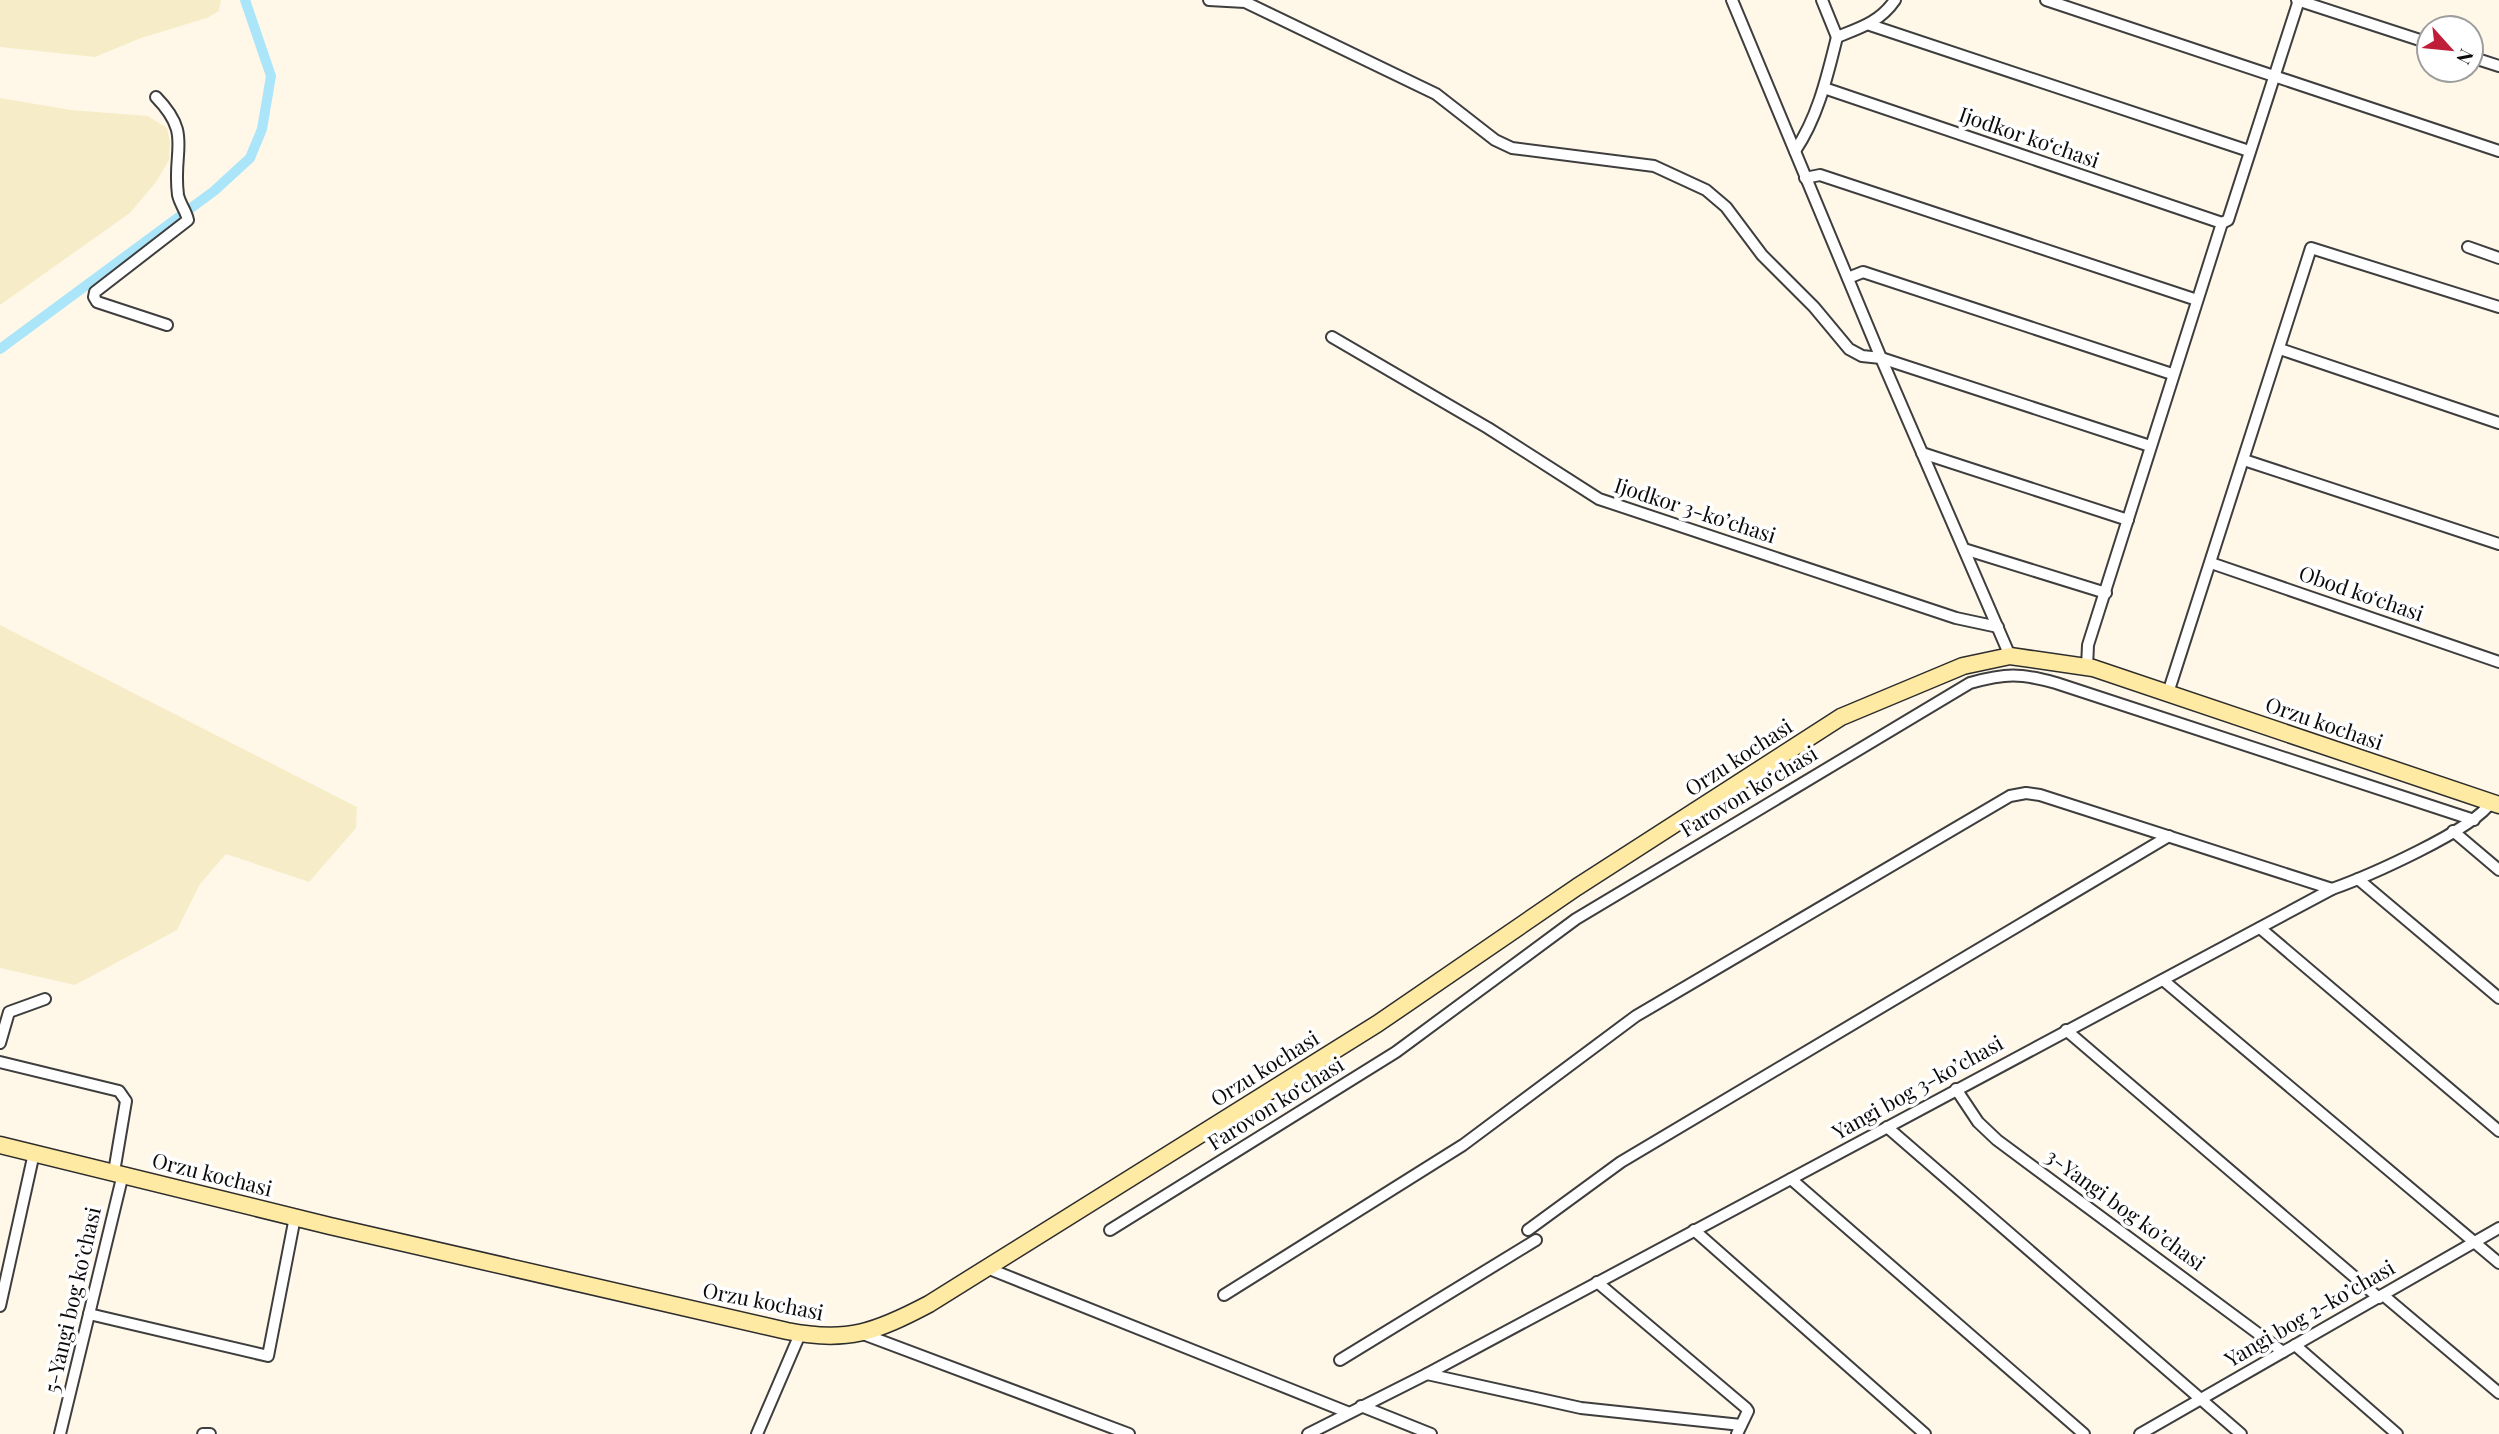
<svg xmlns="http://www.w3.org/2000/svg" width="2499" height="1434" font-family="'Playfair Display',serif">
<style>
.farmland{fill:#f6edc8}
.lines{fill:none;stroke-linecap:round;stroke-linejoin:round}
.canal{stroke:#abe5f9;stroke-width:10}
.street-casing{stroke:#3e3e3e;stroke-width:14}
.secondary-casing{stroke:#2d2d2d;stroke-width:19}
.street{stroke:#fff;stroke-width:10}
.secondary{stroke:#ffeaa4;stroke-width:16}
.labels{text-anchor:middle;stroke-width:7;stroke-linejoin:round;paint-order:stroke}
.street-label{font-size:21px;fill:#0b0b0b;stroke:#fff}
</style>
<rect width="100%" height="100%" fill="#fff8e9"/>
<!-- farmland -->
<g class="farmland">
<path d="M0,0H221L219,11L207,18L141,38L95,57L0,47Z"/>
<path d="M0,98L71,110L148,116L167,128L170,142L169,160L156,182L130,213L0,305Z"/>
<path d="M0,625L357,807L356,828L309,882L226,854L200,884L177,930L75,985L0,968Z"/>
</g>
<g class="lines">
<!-- canal -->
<path class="canal" d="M0,349L214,191L250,158L262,129L271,76L245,0"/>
<defs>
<g id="street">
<path d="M1209,0L1245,2L1436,94L1495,140L1512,148L1654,166L1706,190L1726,207L1762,255L1814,307L1849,349L1862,356L1881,358L2150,446"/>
<path d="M1732,0L1881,358L2010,656"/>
<path d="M1822,0L1837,37"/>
<path d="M2046,0L2499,151"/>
<path d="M2297,0L2429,43"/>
<path d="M1870,25L2249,151"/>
<path d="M2471,57L2499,66"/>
<path d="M1824,88L2222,223"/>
<path d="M156,97C193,135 172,149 178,195C180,204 186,211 188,220L95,292L94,297L97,302L167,325"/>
<path d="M1795,151C1818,117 1827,77 1837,37C1860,28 1880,22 1895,0"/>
<path d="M1805,178L1820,175L2197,300"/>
<path d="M2468,247L2499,258"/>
<path d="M1848,278L1863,272L2172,374"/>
<path d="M1332,337L1488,428L1599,499L1956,618L1998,627"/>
<path d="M2280,349L2499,423"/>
<path d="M1922,453L2128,520"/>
<path d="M2244,460L2499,544"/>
<path d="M1964,549L2106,593"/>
<path d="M2211,563L2499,662"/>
<path d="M2087,667L2088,645L2222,223L2228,220L2299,0"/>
<path d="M2168,693L2311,248L2499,307"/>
<path d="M2453,831L2499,870"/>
<path d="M2358,879L2499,998"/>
<path d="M2260,928L2499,1131"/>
<path d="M2163,980L2499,1263"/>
<path d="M2066,1030L2379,1298"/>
<path d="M0,1043L9,1012L45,999"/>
<path d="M0,1062L119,1091L126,1101L114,1172"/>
<path d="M1956,1089L1978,1122L1997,1140L2283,1352"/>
<path d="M1887,1127L2241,1434"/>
<path d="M1791,1179L2084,1434"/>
<path d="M1110,1230L1396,1052L1576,919L1970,683C2006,673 2020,673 2056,683L2474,820"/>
<path d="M1528,1230L1621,1162L2169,836"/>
<path d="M1694,1230L1925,1434"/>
<path d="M987,1268L1347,1412"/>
<path d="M1597,1282L1746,1408L1748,1411L1737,1434"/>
<path d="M1224,1295L1463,1145L1636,1016L2010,796L2026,793L2040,795L2332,889"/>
<path d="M2383,1295L2499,1393"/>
<path d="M0,1306L34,1153"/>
<path d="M89,1314L268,1356L295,1217"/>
<path d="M863,1334L1129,1434"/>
<path d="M2295,1345L2397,1434"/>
<path d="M1340,1360L1536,1240"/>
<path d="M1427,1374L1581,1408L1741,1425"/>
<path d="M1361,1406L1431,1434"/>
<path d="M60,1434L123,1174"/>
<path d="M203,1434H210"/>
<path d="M757,1434L800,1334"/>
<path d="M1308,1434L1427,1374L2332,889C2366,877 2474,830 2491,802"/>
<path d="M2140,1434L2499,1228"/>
</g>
<path id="secondary" d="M0,1145L330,1226L787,1331C847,1343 876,1332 929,1304L1377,1024L1577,887L1841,717L1963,666L2010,656L2093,668L2499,805"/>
</defs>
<!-- street casing -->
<use href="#street" class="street-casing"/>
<!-- secondary casing -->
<use href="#secondary" class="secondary-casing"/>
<!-- street -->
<use href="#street" class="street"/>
<!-- secondary -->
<use href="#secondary" class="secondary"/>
</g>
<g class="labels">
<!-- street labels -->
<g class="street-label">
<text transform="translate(2029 138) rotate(19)" y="7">Ijodkor koʻchasi</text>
<text transform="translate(1695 511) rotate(18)" y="7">Ijodkor 3-koʼchasi</text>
<text transform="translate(2361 594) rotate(19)" y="7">Obod koʻchasi</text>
<text transform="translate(2324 724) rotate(19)" y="7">Orzu kochasi</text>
<text transform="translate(1739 758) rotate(-33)" y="7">Orzu kochasi</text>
<text transform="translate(1749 792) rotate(-31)" y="7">Farovon koʻchasi</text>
<text transform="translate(1265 1069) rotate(-32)" y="7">Orzu kochasi</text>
<text transform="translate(1918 1088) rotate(-29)" y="7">Yangi bog 3-koʼchasi</text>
<text transform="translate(1276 1104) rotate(-32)" y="7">Farovon koʻchasi</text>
<text transform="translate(212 1175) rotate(14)" y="7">Orzu kochasi</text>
<text transform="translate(2125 1210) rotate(36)" y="7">3-Yangi bog koʼchasi</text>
<text transform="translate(73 1300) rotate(-77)" y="7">5-Yangi bog koʼchasi</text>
<text transform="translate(763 1302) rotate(11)" y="7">Orzu kochasi</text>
<text transform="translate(2310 1314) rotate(-30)" y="7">Yangi bog 2-koʼchasi</text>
</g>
</g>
<!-- north arrow -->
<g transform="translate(2450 49) rotate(117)"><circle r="33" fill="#ffffff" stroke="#9d9d9d" stroke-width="2"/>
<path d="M0-5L12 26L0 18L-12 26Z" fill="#c01d38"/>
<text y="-10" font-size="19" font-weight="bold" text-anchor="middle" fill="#0b0b0b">N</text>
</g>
</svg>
